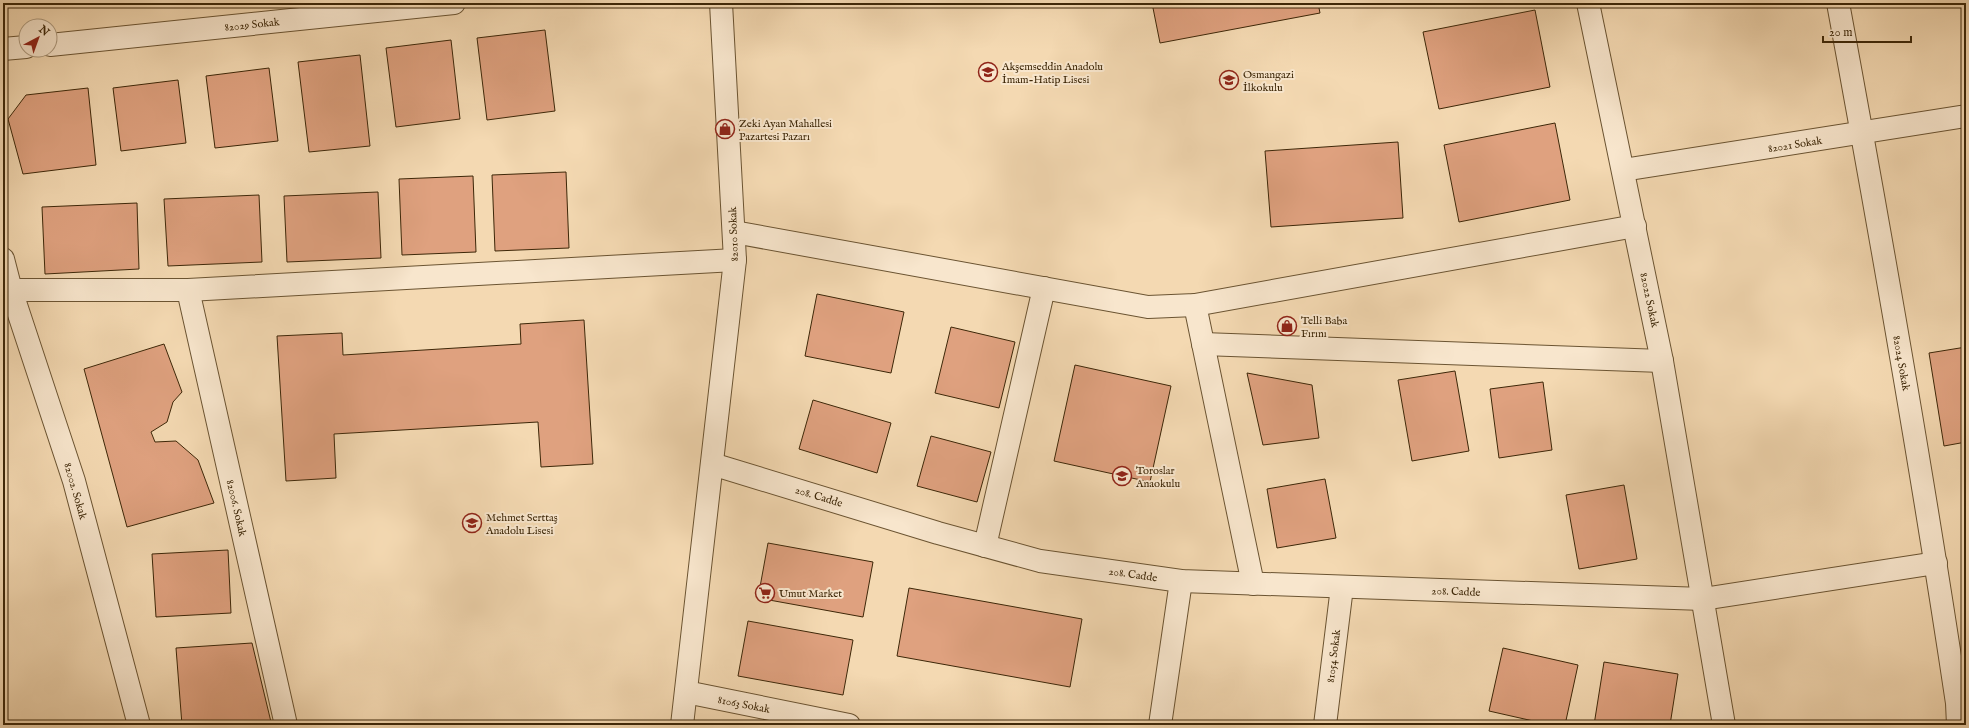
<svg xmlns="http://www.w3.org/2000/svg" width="1969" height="728" font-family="'IM FELL English',serif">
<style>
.building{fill:#dfa17f;stroke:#3d2708}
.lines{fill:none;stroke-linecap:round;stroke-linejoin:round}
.minor-casing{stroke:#6b5432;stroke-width:24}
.minor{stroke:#f8e6cd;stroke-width:22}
.labels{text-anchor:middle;stroke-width:4;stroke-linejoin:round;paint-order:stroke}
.street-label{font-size:11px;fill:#3d2708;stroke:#f8e6cd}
.poi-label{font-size:11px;fill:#3d2708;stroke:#f8e6cd;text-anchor:start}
</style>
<rect width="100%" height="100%" fill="#f4d9b2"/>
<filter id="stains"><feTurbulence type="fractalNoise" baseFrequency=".005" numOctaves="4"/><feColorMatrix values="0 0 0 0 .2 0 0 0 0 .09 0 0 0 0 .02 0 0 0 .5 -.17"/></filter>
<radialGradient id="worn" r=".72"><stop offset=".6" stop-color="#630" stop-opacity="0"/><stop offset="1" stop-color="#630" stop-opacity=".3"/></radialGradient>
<!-- building -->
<g class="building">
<path d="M3,3H19V5L3,6Z"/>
<path d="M1152,3H1318L1320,13L1160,43Z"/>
<path d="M1535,10L1550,87L1439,109L1423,32Z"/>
<path d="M545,30L555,111L487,120L477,38Z"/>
<path d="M451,40L460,119L396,127L386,48Z"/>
<path d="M360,55L370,146L309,152L298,62Z"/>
<path d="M269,68L278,141L215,148L206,76Z"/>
<path d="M178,80L186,143L121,151L113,88Z"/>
<path d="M88,88L96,165L23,174L8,119L26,95Z"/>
<path d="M1555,123L1570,200L1459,222L1444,145Z"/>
<path d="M1398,142L1403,218L1271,227L1265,151Z"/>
<path d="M566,172L569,248L495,251L492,175Z"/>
<path d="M473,176L476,252L402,255L399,179Z"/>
<path d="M378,192L381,258L287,262L284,196Z"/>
<path d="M259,195L262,262L168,266L164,199Z"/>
<path d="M137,203L139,269L45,274L42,207Z"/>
<path d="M817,294L904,312L891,373L805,356Z"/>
<path d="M584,320L593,464L541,467L538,422L334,434L336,478L286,481L277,336L342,333L343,355L521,344L520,324Z"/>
<path d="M951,327L1015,342L999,408L935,393Z"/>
<path d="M164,344L182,392L173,402L167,422L151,432L155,442L176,441L198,460L214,503L127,527L84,369Z"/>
<path d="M1966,347V442L1944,446L1929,353Z"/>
<path d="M1075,365L1171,386L1150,482L1054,461Z"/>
<path d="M1455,371L1469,451L1412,461L1398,380Z"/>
<path d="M1247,373L1312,385L1319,438L1263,445Z"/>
<path d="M1543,382L1552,450L1499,458L1490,389Z"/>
<path d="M813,400L891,423L877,473L799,449Z"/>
<path d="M931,436L991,452L977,502L917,486Z"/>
<path d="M1325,479L1336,538L1277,548L1267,489Z"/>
<path d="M1624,485L1637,559L1579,569L1566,495Z"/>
<path d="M768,543L873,562L863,617L758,598Z"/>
<path d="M228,550L231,613L156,617L152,554Z"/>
<path d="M909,588L1082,619L1070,687L897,656Z"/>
<path d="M748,621L853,640L843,695L738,676Z"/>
<path d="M252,643L271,722L182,725L176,648Z"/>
<path d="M1503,648L1578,665L1565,725H1551L1489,711Z"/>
<path d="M1604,662L1678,674L1670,725H1594Z"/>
</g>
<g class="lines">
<defs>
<g id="minor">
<path d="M1588,3L1662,361L1724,725"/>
<path d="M1838,3C1881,236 1922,469 1957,703L1958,725"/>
<path d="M50,45L454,3"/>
<path d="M3,49L26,47"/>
<path d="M1623,170L1966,116"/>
<path d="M734,232L1148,307L1195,305L1635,226"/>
<path d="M3,259L11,290L74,481L139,725"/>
<path d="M3,290H188L735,260"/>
<path d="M188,290L286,725"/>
<path d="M1195,305L1253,584"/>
<path d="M1203,344L1662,361"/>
<path d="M712,464L938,533L1040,561L1181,581L1703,599L1936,563"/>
<path d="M985,546L1044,288"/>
<path d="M686,692L849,725"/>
<path d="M682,725L735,260L721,3"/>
<path d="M1160,725L1181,581"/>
<path d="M1325,725L1342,587"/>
</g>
</defs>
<!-- minor casing -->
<use href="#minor" class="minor-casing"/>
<!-- minor -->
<use href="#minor" class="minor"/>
</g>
<!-- icons -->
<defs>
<symbol id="school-ring" viewBox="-11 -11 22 22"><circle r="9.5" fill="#f8e6cd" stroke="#8f2418" stroke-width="1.5"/><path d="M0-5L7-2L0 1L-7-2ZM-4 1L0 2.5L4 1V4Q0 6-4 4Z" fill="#8f2418"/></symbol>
<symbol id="shop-ring" viewBox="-11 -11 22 22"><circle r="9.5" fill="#f8e6cd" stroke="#8f2418" stroke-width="1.5"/><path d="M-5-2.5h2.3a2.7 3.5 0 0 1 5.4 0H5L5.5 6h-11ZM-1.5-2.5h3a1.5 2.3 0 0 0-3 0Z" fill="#8f2418"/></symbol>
<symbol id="supermarket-ring" viewBox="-11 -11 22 22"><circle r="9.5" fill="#f8e6cd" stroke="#8f2418" stroke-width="1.5"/><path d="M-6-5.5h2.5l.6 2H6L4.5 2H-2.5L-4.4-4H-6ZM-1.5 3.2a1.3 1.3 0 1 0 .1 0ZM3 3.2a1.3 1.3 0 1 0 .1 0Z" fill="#8f2418"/></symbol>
</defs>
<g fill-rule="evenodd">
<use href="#school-ring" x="977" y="61" width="22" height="22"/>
<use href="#school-ring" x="1218" y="69" width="22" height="22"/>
<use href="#shop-ring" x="714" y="118" width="22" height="22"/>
<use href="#shop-ring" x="1276" y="315" width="22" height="22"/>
<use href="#school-ring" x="1111" y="465" width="22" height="22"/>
<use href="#school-ring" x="461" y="512" width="22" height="22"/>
<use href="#supermarket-ring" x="754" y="582" width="22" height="22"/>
</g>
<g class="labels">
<!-- street labels -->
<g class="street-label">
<text transform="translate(252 24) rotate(-6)" y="4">82029 Sokak</text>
<text transform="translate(1795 144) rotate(-9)" y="4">82021 Sokak</text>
<text transform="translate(733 234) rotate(-92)" y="4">82010 Sokak</text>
<text transform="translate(1650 300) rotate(78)" y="4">82022 Sokak</text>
<text transform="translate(1902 363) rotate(80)" y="4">82024 Sokak</text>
<text transform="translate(76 491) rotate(74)" y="4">82002. Sokak</text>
<text transform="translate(819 496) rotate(17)" y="4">208. Cadde</text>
<text transform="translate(237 508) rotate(77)" y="4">82006. Sokak</text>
<text transform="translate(1133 574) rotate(8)" y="4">208. Cadde</text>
<text transform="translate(1456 591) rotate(2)" y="4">208. Cadde</text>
<text transform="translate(1333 656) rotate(-83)" y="4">81054 Sokak</text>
<text transform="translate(744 704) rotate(11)" y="4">81063 Sokak</text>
</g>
<!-- poi labels -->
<g class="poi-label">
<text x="1002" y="70">Akşemseddin Anadolu<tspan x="1002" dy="13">İmam-Hatip Lisesi</tspan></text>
<text x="1243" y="78">Osmangazi<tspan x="1243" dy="13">İlkokulu</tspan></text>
<text x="739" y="127">Zeki Ayan Mahallesi<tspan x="739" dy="13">Pazartesi Pazarı</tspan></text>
<text x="1301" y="324">Telli Baba<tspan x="1301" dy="13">Fırını</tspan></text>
<text x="1136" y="474">Toroslar<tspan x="1136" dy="13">Anaokulu</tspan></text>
<text x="486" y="521">Mehmet Serttaş<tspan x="486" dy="13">Anadolu Lisesi</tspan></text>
<text x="779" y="597">Umut Market</text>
</g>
</g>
<!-- margin -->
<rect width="1969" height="728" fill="none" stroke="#f4d9b2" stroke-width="16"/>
<rect x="4" y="4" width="1961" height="720" fill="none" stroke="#3d2708" stroke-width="2"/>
<rect x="8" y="8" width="1953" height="712" fill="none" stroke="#3d2708"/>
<!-- north arrow -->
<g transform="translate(38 38) rotate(41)"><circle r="19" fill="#f8e6cd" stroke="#ad9a7e"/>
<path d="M0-3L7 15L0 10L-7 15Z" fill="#8f2418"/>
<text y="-6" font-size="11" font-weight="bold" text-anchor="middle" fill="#3d2708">N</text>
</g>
<!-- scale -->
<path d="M1823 36v6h88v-6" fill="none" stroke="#3d2708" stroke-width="2"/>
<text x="1829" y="36" font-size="12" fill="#3d2708" stroke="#f8e6cd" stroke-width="3" paint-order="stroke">20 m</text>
<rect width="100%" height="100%" filter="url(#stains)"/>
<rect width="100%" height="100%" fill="url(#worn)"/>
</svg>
